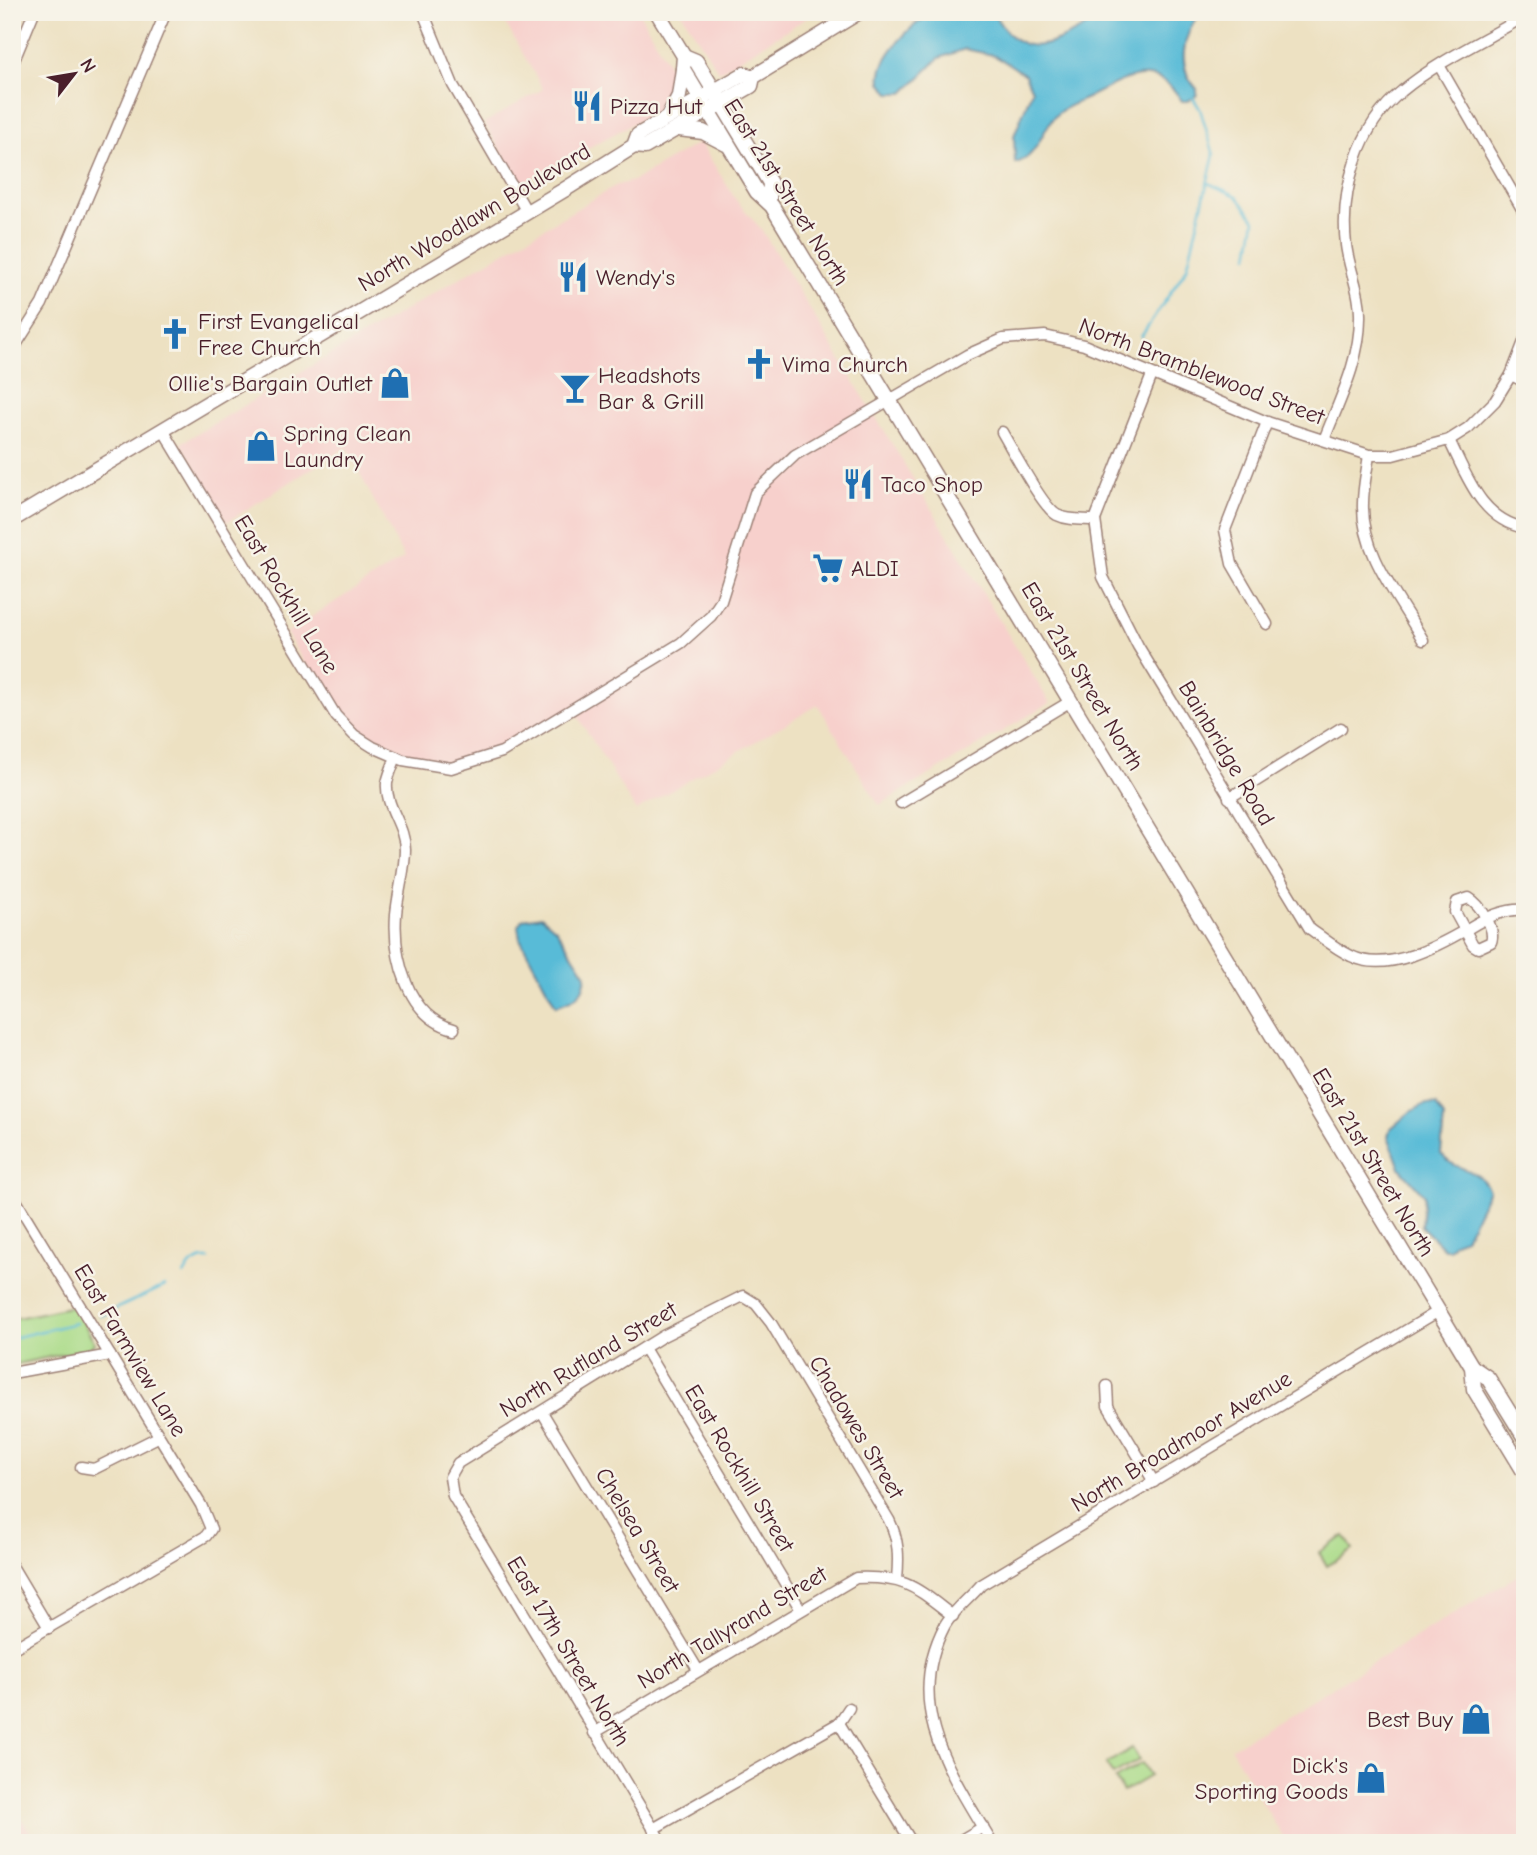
<svg xmlns="http://www.w3.org/2000/svg" width="1537" height="1855" font-family="'Comic Neue',sans-serif">
<style>
.built{fill:#f7d0cc}
.green{fill:#abdb89;stroke:#7a7d5a;stroke-width:2}
.water{fill:#58bbd7;stroke:#516d81;stroke-width:2}
.lines{fill:none;stroke-linecap:round;stroke-linejoin:round}
.stream{stroke:#58bbd7;stroke-width:2.5}
.minor-casing{stroke:#9c8076;stroke-width:13}
.major-casing{stroke:#9c8076;stroke-width:17}
.minor{stroke:#fff;stroke-width:10}
.major{stroke:#fff;stroke-width:14}
.labels{text-anchor:middle;stroke-width:5;stroke-linejoin:round;paint-order:stroke}
.poi-label{font-size:23px;fill:#4a1f2b;stroke:#f7f3e8;text-anchor:start}
.street-label{font-size:23px;fill:#4a1f2b;stroke:#f7f3e8}
</style>
<rect width="100%" height="100%" fill="#f7f3e8"/>
<filter id="ink" filterUnits="userSpaceOnUse"><feTurbulence type="fractalNoise" baseFrequency=".0143" numOctaves="2"/><feDisplacementMap in="SourceGraphic" scale="14" xChannelSelector="R" yChannelSelector="G"/><feConvolveMatrix kernelMatrix="1 2 1 2 8 2 1 2 1" color-interpolation-filters="sRGB"/></filter>
<filter id="wash" filterUnits="userSpaceOnUse"><feTurbulence type="fractalNoise" baseFrequency=".00686" numOctaves="4" result="noise"/><feDisplacementMap in="SourceGraphic" scale="28" xChannelSelector="R" yChannelSelector="G"/><feGaussianBlur stdDeviation="1.57" result="paint"/><feColorMatrix in="noise" values="0 0 0 0 0 0 0 0 0 0 0 0 0 0 0 0 0 1.4 0 .05"/><feComposite in="paint" operator="in"/></filter>
<g filter="url(#wash)">
<rect width="100%" height="100%" fill="#ede1c2"/>
<!-- built -->
<g class="built">
<path d="M499,12H639L671,69L673,82L666,106L521,184L484,123L543,89Z"/>
<path d="M681,12H816L719,72Z"/>
<path d="M700,142L736,200L761,229L1050,703L879,805L818,705L636,811L573,709L502,752L451,768L396,757L336,716L286,633L404,558L346,447L227,522L181,443L617,185L633,181Z"/>
<path d="M1525,1571V1843H1286L1231,1748Z"/>
<path d="M12,1803L37,1843H12Z"/>
</g>
<!-- green -->
<g class="green">
<path d="M74,1306L95,1343L88,1349L12,1365V1319Z"/>
<path d="M1345,1536L1353,1550L1327,1566L1319,1552Z"/>
<path d="M1132,1748L1139,1760L1113,1775L1106,1764Z"/>
<path d="M1142,1763L1150,1776L1123,1792L1115,1779Z"/>
</g>
<!-- water -->
<g class="water">
<path d="M934,12H993C1018,59 1045,50 1086,26C1093,22 1101,15 1109,13C1127,7 1179,12 1201,12C1182,36 1176,67 1197,89V95L1188,101H1182C1155,58 1125,79 1089,97C1079,102 1063,107 1056,115C1041,130 1038,158 1015,163L1014,136L1032,90L1025,75L1012,66L993,55L965,49L939,58L904,93H890L881,82C877,57 914,22 934,12Z"/>
<path d="M541,916L556,929L586,975C584,996 575,999 556,1006L520,939L518,926L523,919Z"/>
<path d="M1425,1104L1436,1105L1444,1117L1441,1154C1456,1173 1477,1165 1489,1190L1465,1238L1454,1242L1449,1249H1444L1421,1226L1424,1195L1400,1168L1388,1136L1390,1129L1409,1113Z"/>
</g>
<g class="lines">
<!-- stream -->
<g class="stream">
<path d="M1208,183L1237,196L1255,220L1249,256"/>
<path d="M1141,337L1187,268L1214,155L1200,109L1192,96"/>
<path d="M184,1275C189,1265 197,1258 209,1259"/>
<path d="M100,1316L165,1286"/>
<path d="M12,1338L76,1323"/>
</g>
</g>
</g>
<g filter="url(#ink)">
<g class="lines">
<defs>
<g id="minor">
<path d="M423,12L453,85L527,212"/>
<path d="M12,65L34,12"/>
<path d="M1440,67L1525,214"/>
<path d="M12,351L42,304L166,12"/>
<path d="M1152,375L1095,520L1103,577L1138,646L1310,929C1323,938 1336,949 1351,956C1387,974 1438,946 1469,928C1485,918 1505,908 1525,910"/>
<path d="M1511,375L1525,382"/>
<path d="M163,430L336,716L354,735L373,747L403,760L451,768L502,752L681,643L711,616L721,601L755,493L795,455L967,355L1003,339L1045,336L1084,345L1267,422L1369,455H1393L1449,440L1468,428L1495,401L1511,375L1525,339"/>
<path d="M1002,432C1012,449 1042,507 1057,515C1069,521 1083,519 1095,520"/>
<path d="M1324,440C1339,401 1360,361 1360,318C1361,293 1349,270 1346,245C1340,191 1358,126 1402,91C1438,61 1485,40 1525,16"/>
<path d="M1449,440C1467,476 1481,520 1525,528"/>
<path d="M1369,455C1367,470 1363,487 1363,503C1361,553 1399,598 1423,640"/>
<path d="M1267,624L1232,564L1225,530L1267,422"/>
<path d="M396,757C393,765 389,774 387,783C385,807 405,825 405,850C405,871 398,892 396,914C393,957 407,1017 454,1029"/>
<path d="M1229,798L1341,728"/>
<path d="M901,803L1071,701"/>
<path d="M1469,898C1481,905 1496,930 1491,942L1478,948L1473,945L1455,912L1457,902Z"/>
<path d="M12,1194L201,1505L211,1529L206,1536L12,1649"/>
<path d="M644,1348L801,1610"/>
<path d="M12,1373L110,1355"/>
<path d="M1107,1386L1108,1406L1154,1482"/>
<path d="M542,1412L698,1670"/>
<path d="M81,1467L94,1469L158,1437"/>
<path d="M12,1566L49,1628"/>
<path d="M839,1723L912,1843"/>
<path d="M839,1723L849,1708"/>
<path d="M594,1733L856,1578C906,1576 915,1587 953,1616"/>
<path d="M653,1829L839,1723"/>
<path d="M662,1843L453,1496L450,1477L458,1463L663,1336L743,1296L756,1304L771,1323L889,1520C899,1540 899,1557 897,1579"/>
<path d="M956,1843L983,1827"/>
<path d="M992,1843C951,1774 902,1707 945,1625C953,1611 970,1598 981,1585L1437,1312"/>
</g>
<g id="major">
<path d="M657,12L684,56L683,69L757,192L772,206L1472,1367L1474,1389L1525,1473"/>
<path d="M684,56L696,61L770,183L769,202"/>
<path d="M668,117L679,96L683,69"/>
<path d="M679,129L703,132L726,144"/>
<path d="M634,146L645,147L751,86L753,77L859,12"/>
<path d="M12,520L564,190L634,146L638,135L744,74L753,77"/>
<path d="M1472,1367L1488,1378L1525,1438"/>
</g>
</defs>
<!-- minor casing -->
<use href="#minor" class="minor-casing"/>
<!-- major casing -->
<use href="#major" class="major-casing"/>
<!-- minor -->
<use href="#minor" class="minor"/>
<!-- major -->
<use href="#major" class="major"/>
</g>
</g>
<!-- icons -->
<defs>
<symbol id="restaurant-bare" viewBox="-9 -9 18 18"><path d="M-5-6h1v4h1v-4h1v4h1v-4h1v5L-1.5 .5V6h-2V.5L-5-1ZM5-6V6H3V1.5H1.5Q1.5-4 5-6Z" fill="#1f6fb2" stroke="#f7f3e8" stroke-width="2.5" paint-order="stroke"/></symbol>
<symbol id="church-bare" viewBox="-9 -9 18 18"><path d="M-1.2-6h2.4v3.5h3.3v2.4h-3.3V6h-2.4V-.1h-3.3v-2.4h3.3Z" fill="#1f6fb2" stroke="#f7f3e8" stroke-width="2.5" paint-order="stroke"/></symbol>
<symbol id="shop-bare" viewBox="-9 -9 18 18"><path d="M-5-2.5h2.3a2.7 3.5 0 0 1 5.4 0H5L5.5 6h-11ZM-1.5-2.5h3a1.5 2.3 0 0 0-3 0Z" fill="#1f6fb2" stroke="#f7f3e8" stroke-width="2.5" paint-order="stroke"/></symbol>
<symbol id="bar-bare" viewBox="-9 -9 18 18"><path d="M-6-5H6L.8 .8V4.5H3.5V6h-7V4.5H-.8V.8Z" fill="#1f6fb2" stroke="#f7f3e8" stroke-width="2.5" paint-order="stroke"/></symbol>
<symbol id="supermarket-bare" viewBox="-9 -9 18 18"><path d="M-6-5.5h2.5l.6 2H6L4.5 2H-2.5L-4.4-4H-6ZM-1.5 3.2a1.3 1.3 0 1 0 .1 0ZM3 3.2a1.3 1.3 0 1 0 .1 0Z" fill="#1f6fb2" stroke="#f7f3e8" stroke-width="2.5" paint-order="stroke"/></symbol>
</defs>
<g fill-rule="evenodd">
<use href="#restaurant-bare" x="565" y="84" width="44" height="44"/>
<use href="#restaurant-bare" x="551" y="255" width="44" height="44"/>
<use href="#church-bare" x="153" y="312" width="44" height="44"/>
<use href="#church-bare" x="737" y="342" width="44" height="44"/>
<use href="#shop-bare" x="373" y="361" width="44" height="44"/>
<use href="#bar-bare" x="553" y="366" width="44" height="44"/>
<use href="#shop-bare" x="239" y="424" width="44" height="44"/>
<use href="#restaurant-bare" x="836" y="462" width="44" height="44"/>
<use href="#supermarket-bare" x="806" y="546" width="44" height="44"/>
<use href="#shop-bare" x="1454" y="1697" width="44" height="44"/>
<use href="#shop-bare" x="1349" y="1756" width="44" height="44"/>
</g>
<g class="labels">
<!-- poi labels -->
<g class="poi-label">
<text x="610" y="114">Pizza Hut</text>
<text x="596" y="285">Wendy's</text>
<text x="198" y="329">First Evangelical<tspan x="198" dy="26">Free Church</tspan></text>
<text x="782" y="372">Vima Church</text>
<text x="598" y="383">Headshots<tspan x="598" dy="26">Bar &amp; Grill</tspan></text>
<text x="372" y="391" text-anchor="end">Ollie's Bargain Outlet</text>
<text x="284" y="441">Spring Clean<tspan x="284" dy="26">Laundry</tspan></text>
<text x="881" y="492">Taco Shop</text>
<text x="851" y="576">ALDI</text>
<text x="1453" y="1727" text-anchor="end">Best Buy</text>
<text x="1348" y="1773" text-anchor="end">Dick's<tspan x="1348" dy="26">Sporting Goods</tspan></text>
</g>
<!-- street labels -->
<g class="street-label">
<text transform="translate(787 192) rotate(58)" y="8">East 21st Street North</text>
<text transform="translate(474 217) rotate(-31)" y="8">North Woodlawn Boulevard</text>
<text transform="translate(1202 371) rotate(21)" y="8">North Bramblewood Street</text>
<text transform="translate(287 594) rotate(59)" y="8">East Rockhill Lane</text>
<text transform="translate(1083 676) rotate(59)" y="8">East 21st Street North</text>
<text transform="translate(1227 753) rotate(59)" y="8">Bainbridge Road</text>
<text transform="translate(1374 1162) rotate(59)" y="8">East 21st Street North</text>
<text transform="translate(131 1350) rotate(59)" y="8">East Farmview Lane</text>
<text transform="translate(588 1359) rotate(-31)" y="8">North Rutland Street</text>
<text transform="translate(857 1427) rotate(59)" y="8">Chadowes Street</text>
<text transform="translate(1181 1441) rotate(-31)" y="8">North Broadmoor Avenue</text>
<text transform="translate(740 1468) rotate(59)" y="8">East Rockhill Street</text>
<text transform="translate(638 1530) rotate(59)" y="8">Chelsea Street</text>
<text transform="translate(732 1627) rotate(-31)" y="8">North Tallyrand Street</text>
<text transform="translate(569 1651) rotate(59)" y="8">East 17th Street North</text>
</g>
</g>
<!-- margin -->
<rect width="1537" height="1855" fill="none" stroke="#f7f3e8" stroke-width="42"/>
<!-- north arrow -->
<g transform="translate(74 74) rotate(59)" stroke="#f7f3e8" stroke-width="5" paint-order="stroke">
<path d="M0-5L12 26L0 18L-12 26Z" fill="#4a1f2b"/>
<text y="-10" font-size="19" font-weight="bold" text-anchor="middle" fill="#4a1f2b">N</text>
</g>
</svg>
